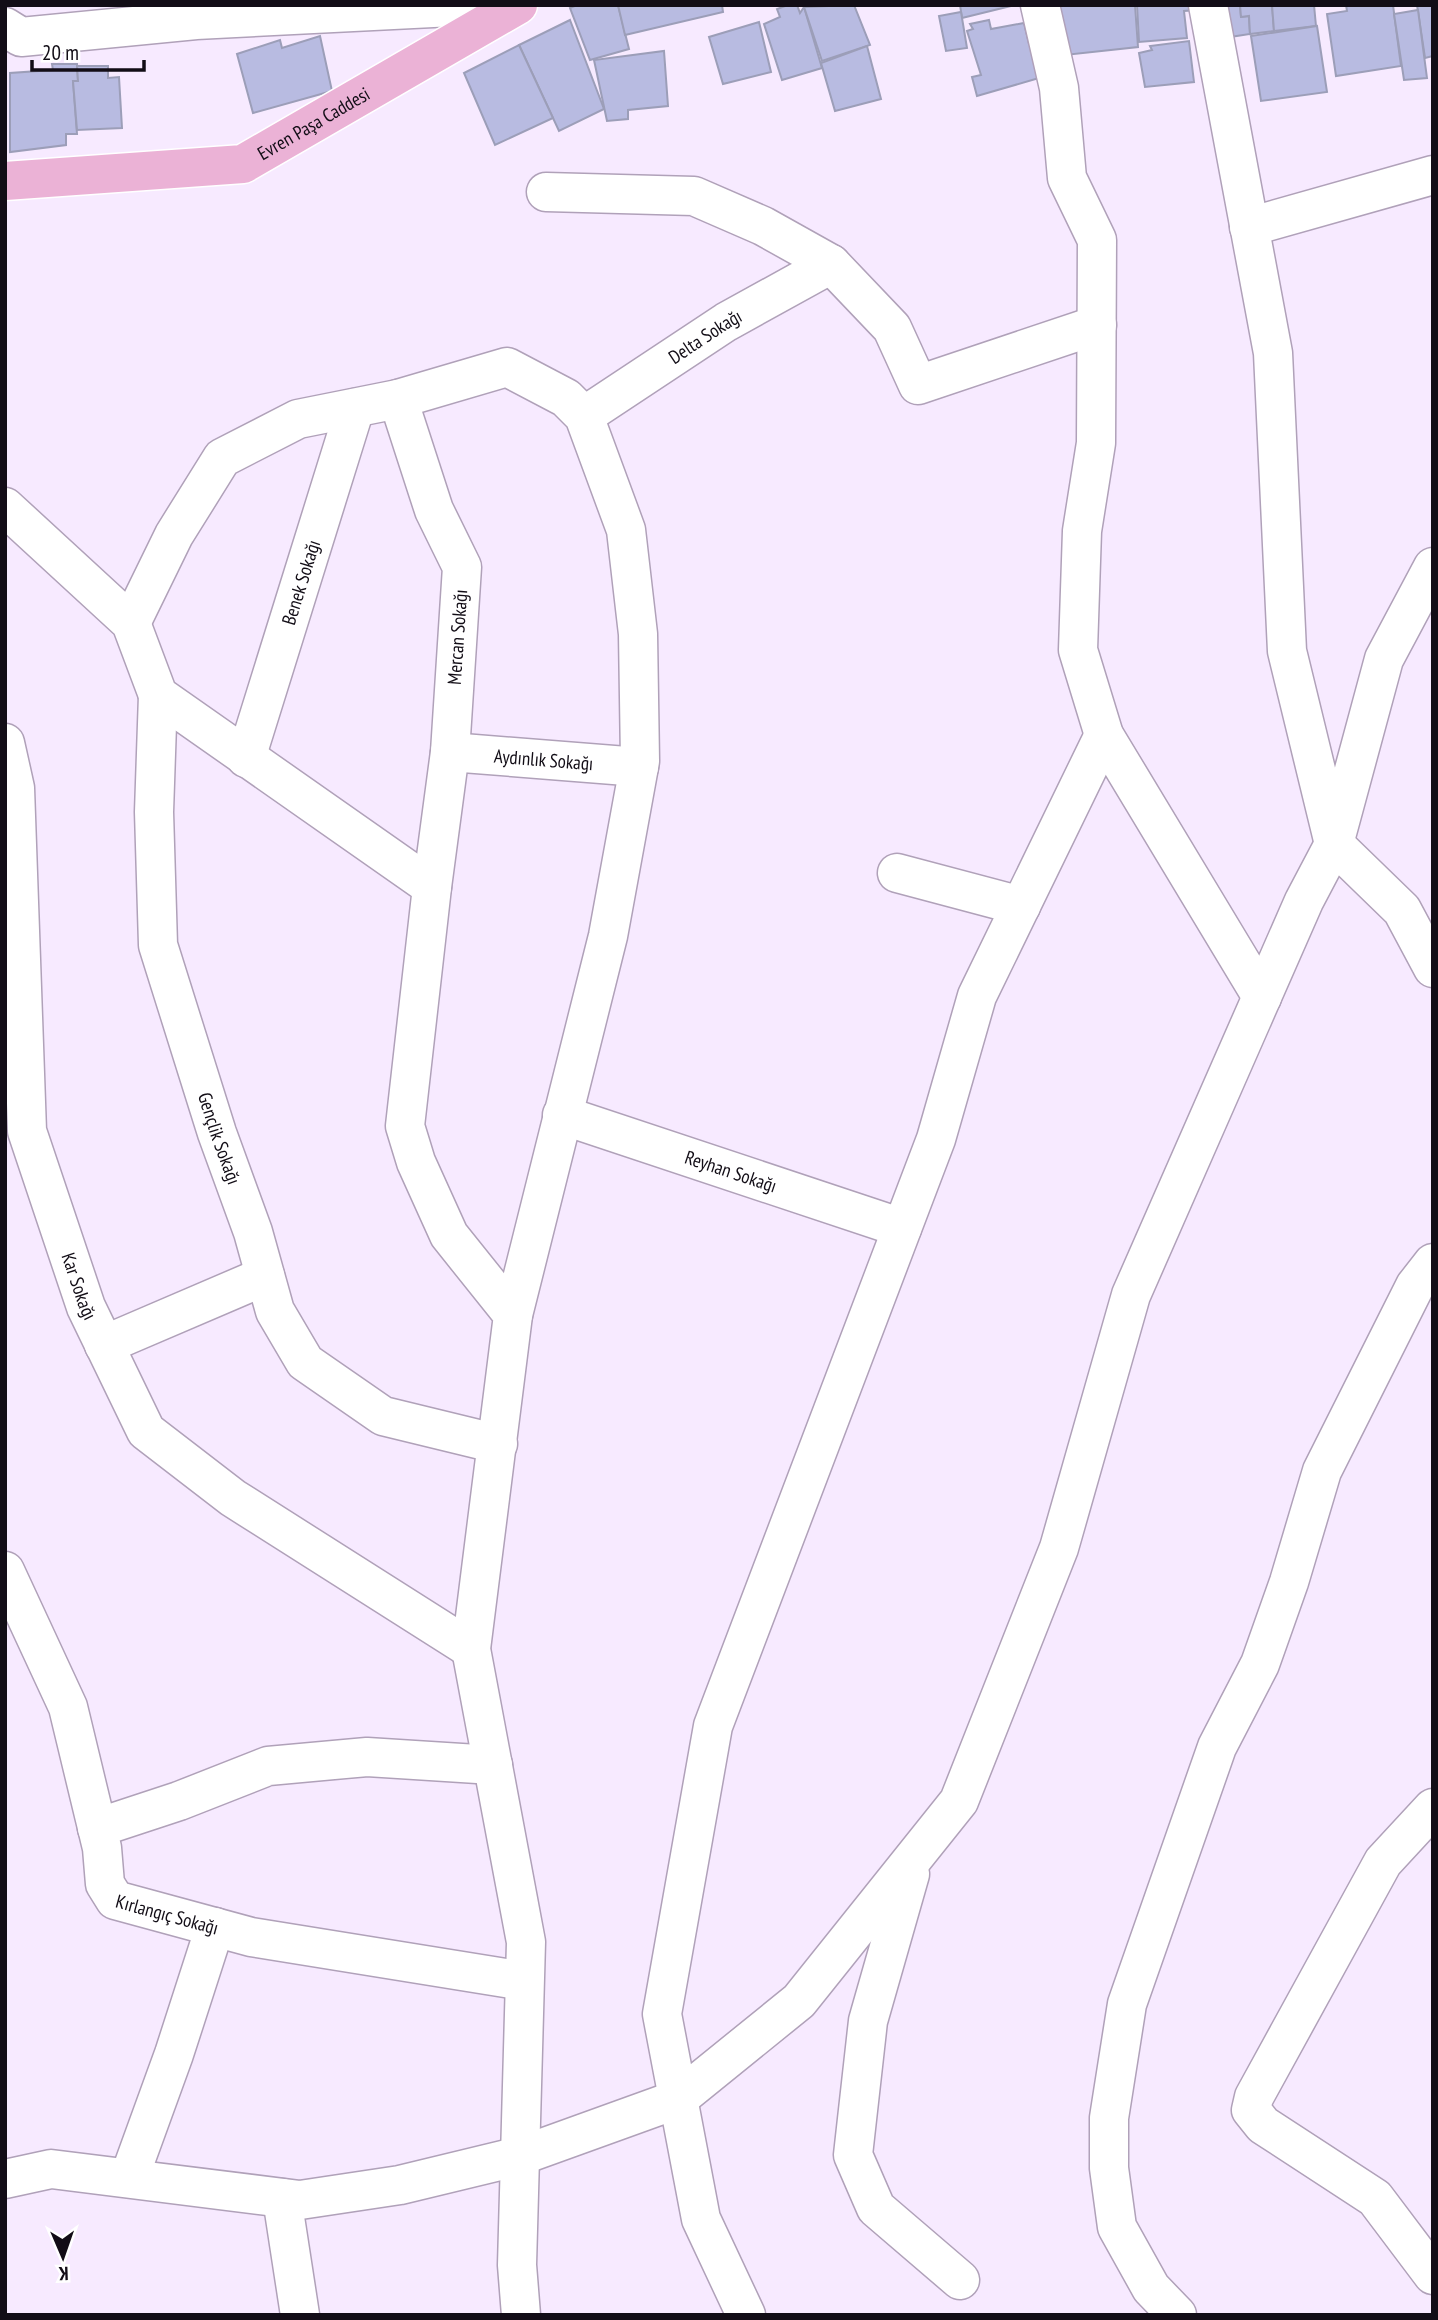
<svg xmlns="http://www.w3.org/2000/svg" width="1438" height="2320" font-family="'PT Sans Narrow',sans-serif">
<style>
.building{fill:#b8bbe1;stroke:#9c9eb8;stroke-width:2}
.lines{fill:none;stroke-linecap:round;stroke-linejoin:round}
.minor-casing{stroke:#b0a1b9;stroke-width:41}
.major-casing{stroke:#fff;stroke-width:41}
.minor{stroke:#fff;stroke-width:38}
.major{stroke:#ebb2d6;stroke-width:38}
.labels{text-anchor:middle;stroke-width:6;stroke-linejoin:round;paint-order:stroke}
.street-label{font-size:19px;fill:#120d16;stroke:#fff}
</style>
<rect width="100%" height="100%" fill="#f7eaff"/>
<!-- building -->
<g class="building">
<path d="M577,5H618L629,49L590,60L570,8Z"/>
<path d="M618,5H722L723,12L625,35Z"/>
<path d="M788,5H797L800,13L804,7L822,68L782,80L764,24L780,17L777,9Z"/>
<path d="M854,5L870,45L822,61L804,7Z"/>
<path d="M960,5H1015L962,18Z"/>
<path d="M1054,5H1135L1138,47L1065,55Z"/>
<path d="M1137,5H1196L1197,10L1184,11L1187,38L1139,42Z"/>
<path d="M1226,5H1240L1241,17L1249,16L1250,34L1230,37Z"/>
<path d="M1240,5H1272L1274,31L1250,34L1249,16L1241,17Z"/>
<path d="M1272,5H1314L1316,26L1274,31Z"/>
<path d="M1346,5H1393L1401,66L1336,76L1327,14L1347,11Z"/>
<path d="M1417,5H1433V56L1425,58Z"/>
<path d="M1418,10L1427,78L1404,80L1394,14Z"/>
<path d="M961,12L967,48L946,51L939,16Z"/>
<path d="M570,20L604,109L559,131L519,45Z"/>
<path d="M989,20L991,29L1024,23L1029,44L1034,42L1039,78L977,96L972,77L981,75L967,31L973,29L970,24Z"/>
<path d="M759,22L771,72L723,84L709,37Z"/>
<path d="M1317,26L1327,92L1261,101L1251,36Z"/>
<path d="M320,36L332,91L253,113L237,54L280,40L282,48Z"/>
<path d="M1189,41L1194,82L1145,87L1139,53L1152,50L1150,46Z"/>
<path d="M519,45L553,118L495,145L464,73Z"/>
<path d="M867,46L881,99L835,111L821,63Z"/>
<path d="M664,51L668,106L628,110V119L607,121L594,60Z"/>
<path d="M52,64H77L78,81H73L77,134H66V145L10,152V73L53,70Z"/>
<path d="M77,66H108V78L119,77L122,128L77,130L73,81H78Z"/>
</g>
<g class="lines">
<defs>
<g id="minor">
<path d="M1040,5L1059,88L1067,178L1097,240L1096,443L1082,531L1078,650L1104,735L1262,997"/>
<path d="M1208,5L1273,353L1287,651L1334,844L1402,910L1433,968"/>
<path d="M5,27L21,37L196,20L493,5"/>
<path d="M546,192L694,196L763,226L831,264L892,328L918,385L1097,325"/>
<path d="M1249,227L1433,175"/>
<path d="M398,399L434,510L462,567L450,752L432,887"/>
<path id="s1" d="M584,416L726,322L831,264"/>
<path d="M5,507L131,623L158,695L432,887L405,1126L416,1162L449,1235L513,1315L471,1649L526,1942L517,2265L521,2315"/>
<path d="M131,623L174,535L222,458L298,419L398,399L507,367L566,398L584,416L626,530L638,634L640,761L608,936L513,1315"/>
<path id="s2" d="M158,695L154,812L158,945L217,1133L253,1232L275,1311L305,1362L383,1416L498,1444"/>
<path id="s3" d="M5,743L15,788L27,1131L86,1307L146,1431L233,1498L471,1649"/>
<path id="s4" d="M450,752L639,767"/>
<path id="s5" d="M246,758L355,408"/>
<path d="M897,873L1021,906"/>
<path id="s6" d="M562,1115L902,1228"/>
<path d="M104,1345L265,1276"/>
<path id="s7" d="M5,1571L68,1707L102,1848L105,1884L115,1900L251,1937L524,1981"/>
<path d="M1433,1808L1383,1862L1254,2097L1251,2110L1263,2125L1375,2198L1433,2275"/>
<path d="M97,1828L179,1801L268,1766L367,1757L493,1765"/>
<path d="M910,1874L868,2021L853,2155L876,2208L960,2280"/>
<path d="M129,2178L174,2054L215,1927"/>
<path d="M5,2179L51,2169L300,2200L400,2185L520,2156L678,2099L799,2001L959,1801L1059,1548L1131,1295L1304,901L1334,844L1384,659L1433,567"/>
<path d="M282,2198L300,2315"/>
<path d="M746,2315L701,2219L662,2014L713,1726L936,1139L977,996L1104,735"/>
<path d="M1177,2315L1151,2288L1117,2227L1109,2168V2118L1127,2004L1217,1747L1260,1664L1289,1582L1322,1471L1415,1286L1433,1263"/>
</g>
<g id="major">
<path id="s8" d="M5,181L243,164L518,5"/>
</g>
</defs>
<!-- minor casing -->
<use href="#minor" class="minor-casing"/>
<!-- major casing -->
<use href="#major" class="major-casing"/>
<!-- minor -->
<use href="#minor" class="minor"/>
<!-- major -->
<use href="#major" class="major"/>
</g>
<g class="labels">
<!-- street labels -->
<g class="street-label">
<text dy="7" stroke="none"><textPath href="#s8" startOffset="320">Evren Paşa Caddesi</textPath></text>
<text dy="7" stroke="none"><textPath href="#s1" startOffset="145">Delta Sokağı</textPath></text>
<text dy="7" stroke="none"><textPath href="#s5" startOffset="184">Benek Sokağı</textPath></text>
<text transform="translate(457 637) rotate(-86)" y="7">Mercan Sokağı</text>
<text dy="7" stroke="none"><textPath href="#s4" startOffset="94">Aydınlık Sokağı</textPath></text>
<text dy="7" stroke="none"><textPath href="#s2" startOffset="453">Gençlik Sokağı</textPath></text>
<text dy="7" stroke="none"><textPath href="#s6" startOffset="178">Reyhan Sokağı</textPath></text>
<text dy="7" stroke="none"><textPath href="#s3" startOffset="553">Kar Sokağı</textPath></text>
<text dy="7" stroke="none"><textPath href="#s7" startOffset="404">Kırlangıç Sokağı</textPath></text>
</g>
</g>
<!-- border -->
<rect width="1438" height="2320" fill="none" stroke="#120d16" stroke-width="14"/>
<!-- north arrow -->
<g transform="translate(63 2257) rotate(178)" stroke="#ffffff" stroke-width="5" paint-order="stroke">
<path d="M0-5L12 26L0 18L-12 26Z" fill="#120d16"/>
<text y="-10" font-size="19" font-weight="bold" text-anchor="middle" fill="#120d16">K</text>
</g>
<!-- scale -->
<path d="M32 60v10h112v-10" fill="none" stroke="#120d16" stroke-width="3.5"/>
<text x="42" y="60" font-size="21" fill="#120d16" stroke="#ffffff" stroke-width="5" paint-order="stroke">20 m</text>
</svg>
